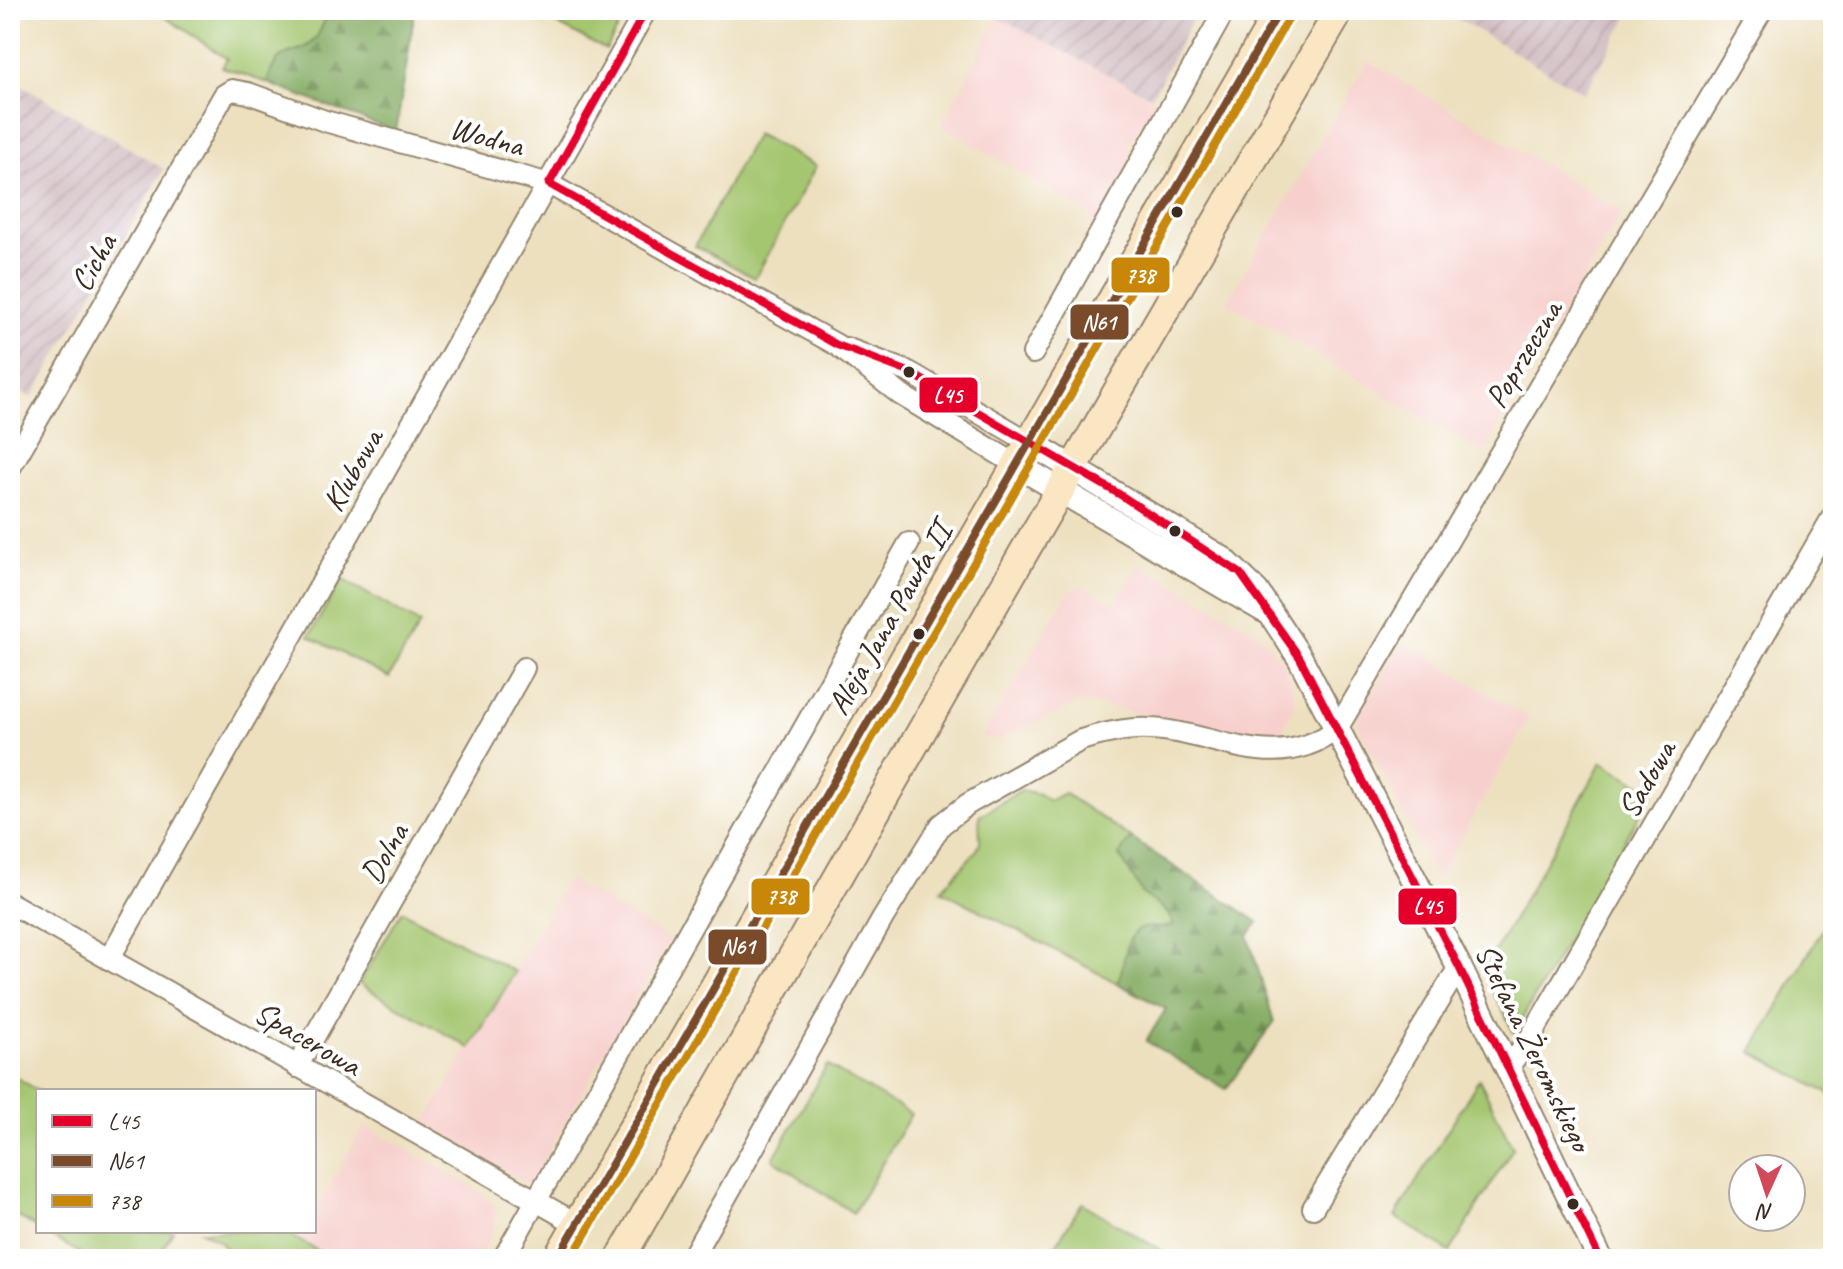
<svg xmlns="http://www.w3.org/2000/svg" width="1843" height="1269" font-family="Caveat,sans-serif">
<style>
.built{fill:#f7d0cd}
.industrial{fill:url(#industrial-furrows)}
.green{fill:#a4c66f;stroke:#707846;stroke-width:2}
.forest{fill:url(#forest-firs);stroke:#5f6a40;stroke-width:2}
.lines{fill:none;stroke-linecap:round;stroke-linejoin:round}
.minor-casing{stroke:#94856e;stroke-width:24}
.tertiary-casing{stroke:#94856e;stroke-width:28}
.secondary-casing{stroke:#94856e;stroke-width:32}
.minor{stroke:#fff;stroke-width:20}
.tertiary{stroke:#fff;stroke-width:24}
.secondary{stroke:#fbe6c4;stroke-width:28}
.bus-1-casing{stroke:#fff;stroke-width:14}
.bus-2-casing{stroke:#fff;stroke-width:14}
.bus-3-casing{stroke:#fff;stroke-width:14}
.bus-1{stroke:#e4002b;stroke-width:8}
.bus-2{stroke:#7a4b2a;stroke-width:8}
.bus-3{stroke:#c88708;stroke-width:8}
.bus-dot{fill:#3b2a1e;stroke:#fff;stroke-width:3}
.labels{text-anchor:middle;stroke-width:8;stroke-linejoin:round;paint-order:stroke}
.street-label{font-size:32px;fill:#3b2a1e;stroke:#fff}
.line-badge{stroke:#fff;stroke-width:3}
.badge-label{font-size:22px;text-anchor:middle;font-weight:bold;fill:#fff}
</style>
<defs>
<pattern id="industrial-furrows" width="10" height="10" patternUnits="userSpaceOnUse" patternTransform="scale(2)"><rect width="10" height="10" fill="#d2bec3"/><path d="M-1 1l2-2M0 10L10 0M9 11l2-2" fill="none" stroke="#b5a3a7"/></pattern>
<pattern id="forest-firs" width="22" height="20" patternUnits="userSpaceOnUse" patternTransform="scale(2)"><rect width="22" height="20" fill="#83ab62"/><path d="M5 1l3.5 6h-7zM16 11l3.5 6h-7z" fill="#6c8b50"/></pattern>
</defs>
<rect width="100%" height="100%" fill="#fff"/>
<filter id="ink" filterUnits="userSpaceOnUse"><feTurbulence type="fractalNoise" baseFrequency=".0125" numOctaves="2"/><feDisplacementMap in="SourceGraphic" scale="16" xChannelSelector="R" yChannelSelector="G"/><feConvolveMatrix kernelMatrix="1 2 1 2 8 2 1 2 1" color-interpolation-filters="sRGB"/></filter>
<filter id="wash" filterUnits="userSpaceOnUse"><feTurbulence type="fractalNoise" baseFrequency=".006" numOctaves="4" result="noise"/><feDisplacementMap in="SourceGraphic" scale="32" xChannelSelector="R" yChannelSelector="G"/><feGaussianBlur stdDeviation="1.8" result="paint"/><feColorMatrix in="noise" values="0 0 0 0 0 0 0 0 0 0 0 0 0 0 0 0 0 1.4 0 .05"/><feComposite in="paint" operator="in"/></filter>
<g filter="url(#wash)">
<rect width="100%" height="100%" fill="#ede0bf"/>
<!-- built -->
<g class="built">
<path d="M998,17L1160,102L1147,124H1140L1128,145L1135,156L1096,229L1088,223L1092,215L941,126Z"/>
<path d="M1368,61L1622,211L1483,453L1227,302Z"/>
<path d="M1139,564L1260,634L1283,661L1296,701L1282,733L1255,735L1082,702L997,740L982,737L1068,593L1081,585L1115,604Z"/>
<path d="M1403,642L1529,718L1437,880L1356,721Z"/>
<path d="M568,879L670,939L532,1180L525,1183L426,1122Z"/>
<path d="M364,1125L481,1192L496,1207L494,1229L477,1259H332L300,1241L305,1231H314V1215Z"/>
</g>
<!-- industrial -->
<g class="industrial">
<path d="M984,10H1197L1152,97Z"/>
<path d="M1443,10H1632L1584,93Z"/>
<path d="M10,78L164,169L32,398L10,385Z"/>
</g>
<!-- green -->
<g class="green">
<path d="M155,10H329C325,18 321,32 315,39C295,61 279,41 267,83L222,67L227,59Z"/>
<path d="M530,10H628L606,50Z"/>
<path d="M756,134L816,166L755,278L695,246Z"/>
<path d="M342,579L420,624L389,678L309,636Z"/>
<path d="M1602,762L1653,792L1514,1033L1483,972Z"/>
<path d="M1021,790L1039,794L1049,801L1064,793L1131,838L1119,856L1173,920V925L1163,930L1151,927L1117,983L941,890L977,850L980,842L979,816Z"/>
<path d="M402,911L515,972L470,1048L359,984Z"/>
<path d="M1833,911V1096L1752,1052Z"/>
<path d="M827,1065L911,1114L853,1213L773,1159Z"/>
<path d="M12,1075L39,1091L38,1228L10,1212Z"/>
<path d="M1479,1079L1513,1148L1450,1252L1395,1217Z"/>
<path d="M1082,1203L1175,1259H1047Z"/>
<path d="M42,1231H173L157,1259H90Z"/>
<path d="M201,1231H282L332,1259H234L219,1241Z"/>
</g>
<!-- forest -->
<g class="forest">
<path d="M329,10H415L396,132L267,83C279,41 295,61 315,39C321,32 325,18 329,10Z"/>
<path d="M1131,838L1258,922L1248,936L1274,1022L1226,1089L1146,1041L1166,1009L1117,983C1126,967 1124,931 1142,928C1154,925 1161,931 1173,925L1170,914L1143,894L1119,855Z"/>
</g>
</g>
<g filter="url(#ink)">
<g class="lines">
<defs>
<g id="minor">
<path d="M846,348L909,372L1031,443"/>
<path d="M1033,353L1225,10"/>
<path d="M10,468L224,95L232,90L248,93L325,121L549,184L837,345L901,395L1017,465"/>
<path d="M10,903L577,1224"/>
<path d="M109,959L646,10"/>
<path d="M297,1067L524,668"/>
<path d="M1507,1069L1530,1038L1833,516"/>
<path d="M1313,1208L1459,967"/>
<path d="M503,1259L909,543"/>
<path d="M691,1259L883,918L941,825L968,804L1081,740C1098,735 1117,730 1135,729C1209,725 1268,780 1337,729L1762,10"/>
</g>
<g id="tertiary">
<path d="M1031,443L1224,560L1256,591L1300,658L1337,729L1459,967L1600,1259"/>
<path d="M1017,465L1264,610"/>
</g>
<g id="secondary">
<path d="M557,1259L1280,10"/>
<path d="M620,1259L1024,552L1340,10"/>
</g>
</defs>
<!-- minor casing -->
<use href="#minor" class="minor-casing"/>
<!-- tertiary casing -->
<use href="#tertiary" class="tertiary-casing"/>
<!-- secondary casing -->
<use href="#secondary" class="secondary-casing"/>
<!-- minor -->
<use href="#minor" class="minor"/>
<!-- tertiary -->
<use href="#tertiary" class="tertiary"/>
<!-- secondary -->
<use href="#secondary" class="secondary"/>
<defs>
<g id="bus-1">
<path d="M549,184L837,345L909,372L1119,494L1240,573L1300,658L1459,967L1600,1259"/>
<path d="M549,184L646,10"/>
</g>
<path id="bus-2" d="M557,1259L1280,10"/>
<path id="bus-3" d="M571,1259L1290,16"/>
</defs>
<!-- bus-1 casing -->
<use href="#bus-1" class="bus-1-casing"/>
<!-- bus-2 casing -->
<use href="#bus-2" class="bus-2-casing"/>
<!-- bus-3 casing -->
<use href="#bus-3" class="bus-3-casing"/>
<!-- bus-1 -->
<use href="#bus-1" class="bus-1"/>
<!-- bus-2 -->
<use href="#bus-2" class="bus-2"/>
<!-- bus-3 -->
<use href="#bus-3" class="bus-3"/>
</g>
</g>
<!-- markers -->
<g class="bus-dot">
<circle cx="1177" cy="212" r="7"/>
<circle cx="909" cy="372" r="7"/>
<circle cx="1175" cy="531" r="7"/>
<circle cx="919" cy="634" r="7"/>
<circle cx="1573" cy="1204" r="7"/>
</g>
<g class="labels">
<!-- street labels -->
<g class="street-label">
<text transform="translate(487 136) rotate(15)" y="11">Wodna</text>
<text transform="translate(93 262) rotate(-60)" y="11">Cicha</text>
<text transform="translate(1523 354) rotate(-59)" y="11">Poprzeczna</text>
<text transform="translate(352 470) rotate(-60)" y="11">Klubowa</text>
<text transform="translate(889 618) rotate(-60)" y="11">Aleja Jana Pawła II</text>
<text transform="translate(1646 779) rotate(-60)" y="11">Sadowa</text>
<text transform="translate(384 853) rotate(-60)" y="11">Dolna</text>
<text transform="translate(308 1038) rotate(30)" y="11">Spacerowa</text>
<text transform="translate(1534 1047) rotate(64)" y="11">Stefana Żeromskiego</text>
</g>
</g>
<g class="line-badge">
<rect x="1110" y="256" width="61" height="38" rx="8" fill="#c88708"/>
<rect x="1069" y="303" width="61" height="38" rx="8" fill="#7a4b2a"/>
<rect x="918" y="376" width="61" height="38" rx="8" fill="#e4002b"/>
<rect x="750" y="877" width="61" height="39" rx="8" fill="#c88708"/>
<rect x="1397" y="887" width="61" height="39" rx="8" fill="#e4002b"/>
<rect x="707" y="928" width="61" height="38" rx="8" fill="#7a4b2a"/>
</g>
<g class="badge-label">
<text x="1140" y="283">738</text>
<text x="1099" y="330">N61</text>
<text x="948" y="403">L45</text>
<text x="781" y="904">738</text>
<text x="1428" y="914">L45</text>
<text x="738" y="954">N61</text>
</g>
<!-- margin -->
<rect width="1843" height="1269" fill="none" stroke="#fff" stroke-width="40"/>
<!-- legend -->
<rect x="36" y="1089" width="280" height="144" fill="#ffffff" stroke="#b1aaa5" stroke-width="2"/>
<rect x="52" y="1115" width="40" height="12" fill="#e4002b" stroke="#b1aaa5" stroke-width="2"/>
<text x="108" y="1129" font-size="24" fill="#3b2a1e">L45</text>
<rect x="52" y="1155" width="40" height="12" fill="#7a4b2a" stroke="#b1aaa5" stroke-width="2"/>
<text x="108" y="1169" font-size="24" fill="#3b2a1e">N61</text>
<rect x="52" y="1195" width="40" height="12" fill="#c88708" stroke="#b1aaa5" stroke-width="2"/>
<text x="108" y="1209" font-size="24" fill="#3b2a1e">738</text>
<!-- north arrow -->
<g transform="translate(1767 1193) rotate(183)"><circle r="38" fill="#ffffff" stroke="#b1aaa5" stroke-width="2"/>
<path d="M0-6L14 30L0 20L-14 30Z" fill="#d1495b"/>
<text y="-12" font-size="22" font-weight="bold" text-anchor="middle" fill="#3b2a1e">N</text>
</g>
</svg>
